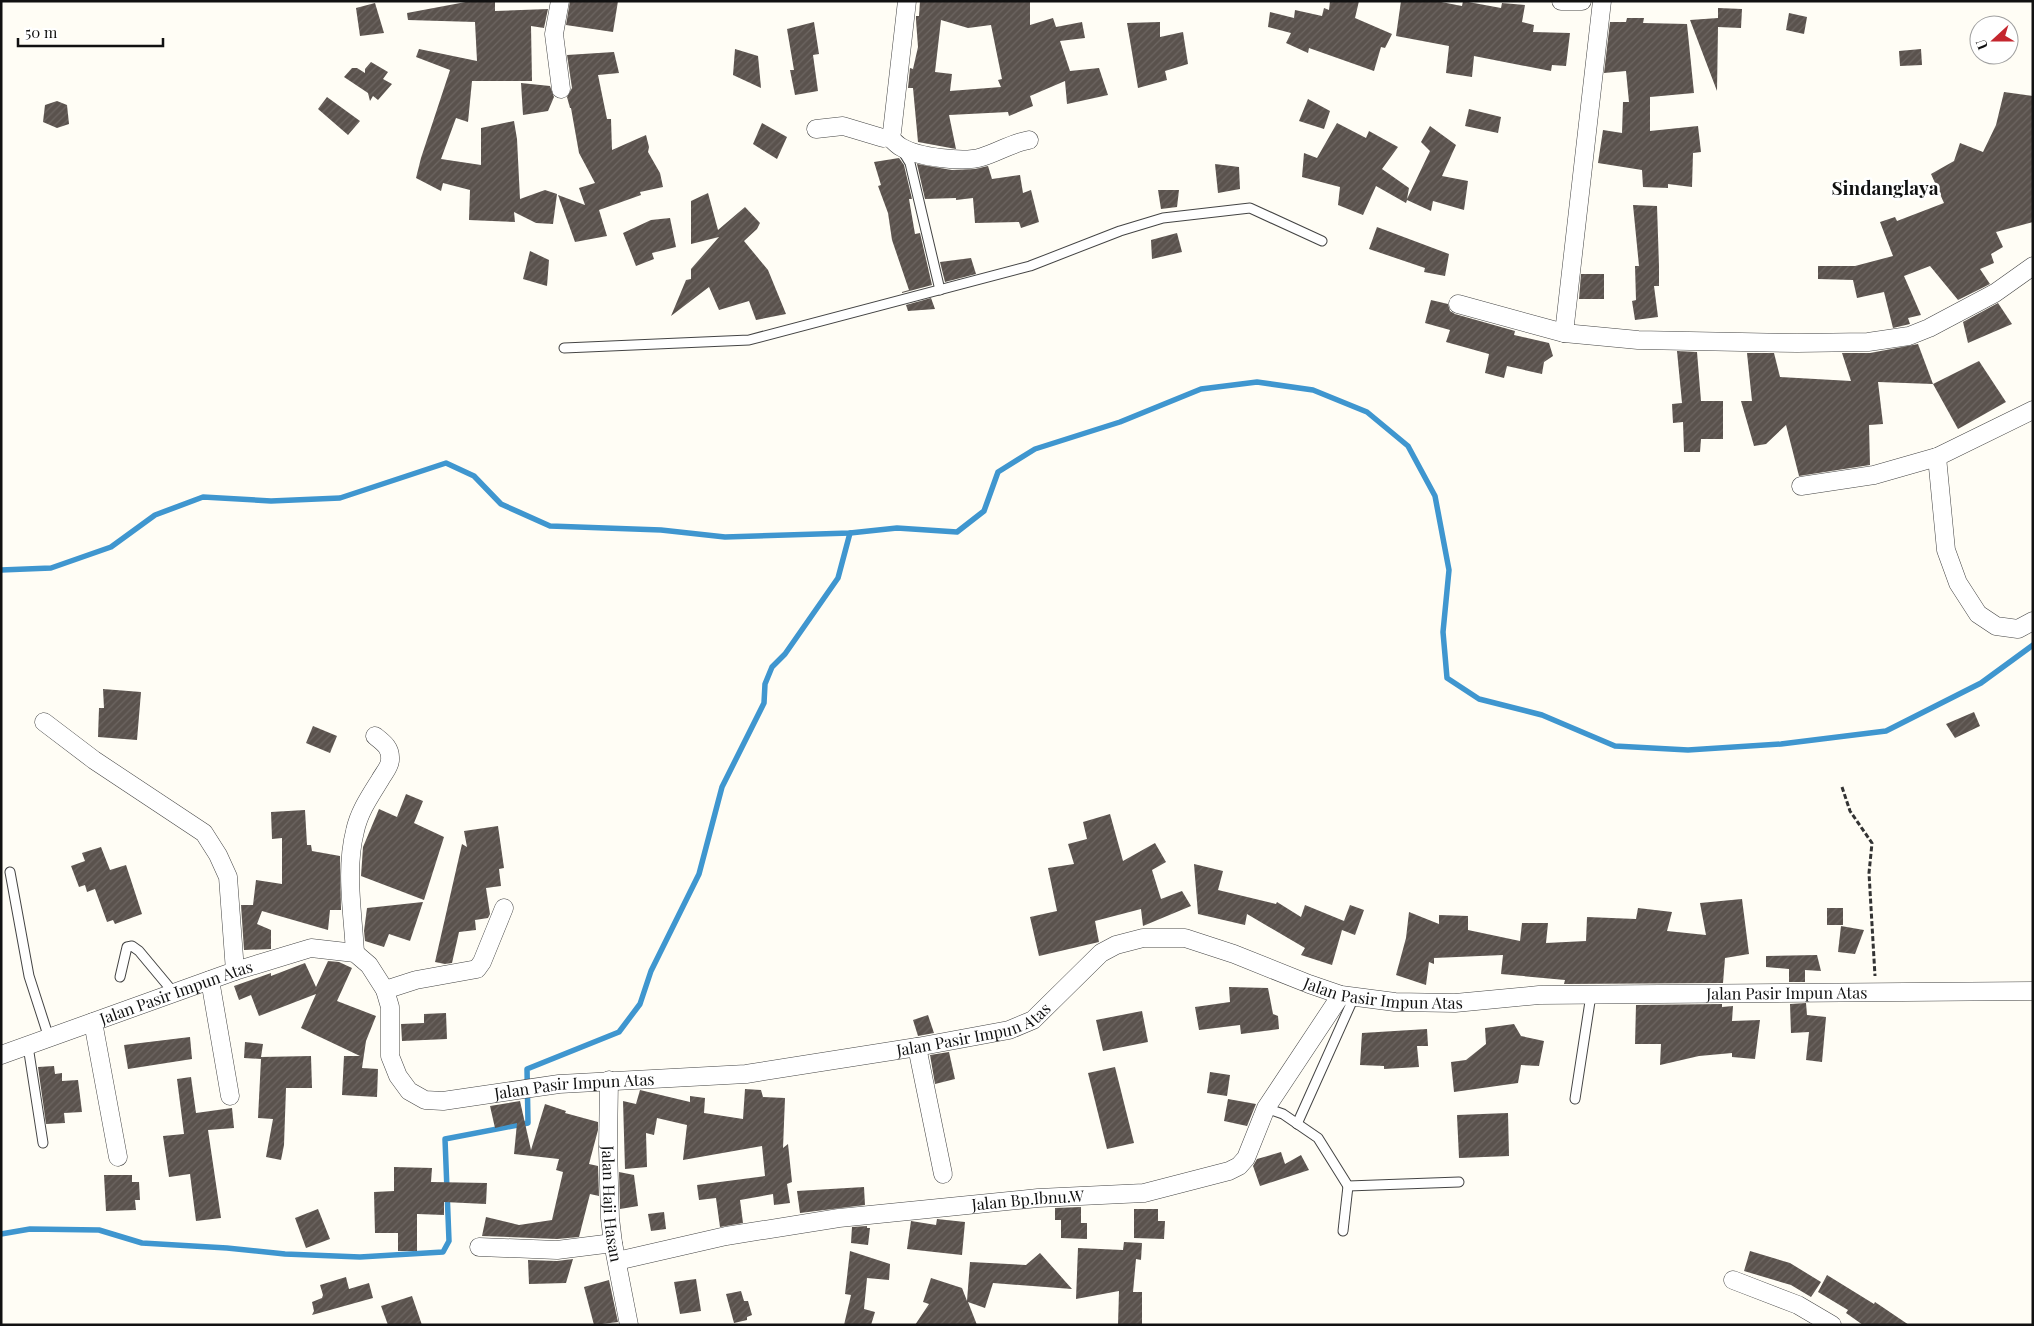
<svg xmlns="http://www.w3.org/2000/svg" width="2034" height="1326" font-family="'Playfair Display',serif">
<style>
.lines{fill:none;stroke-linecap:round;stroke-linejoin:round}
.stream{stroke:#3f96cf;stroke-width:5.5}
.building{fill:url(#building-hatch);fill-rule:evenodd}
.service-casing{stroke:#444;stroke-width:11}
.minor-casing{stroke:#444;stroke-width:19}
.path{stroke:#333;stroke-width:3;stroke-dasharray:5 2.5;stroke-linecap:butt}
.service{stroke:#fff;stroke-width:9}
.minor{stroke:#fff;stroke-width:18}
.labels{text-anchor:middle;stroke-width:5;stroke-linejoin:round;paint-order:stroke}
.street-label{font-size:16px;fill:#111;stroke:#fff}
.quarter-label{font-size:19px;font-weight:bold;fill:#111;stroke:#fff}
</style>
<defs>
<pattern id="building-hatch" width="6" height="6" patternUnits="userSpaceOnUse" patternTransform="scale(1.25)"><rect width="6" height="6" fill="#5a524d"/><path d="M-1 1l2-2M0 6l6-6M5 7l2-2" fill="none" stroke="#6d6662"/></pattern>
</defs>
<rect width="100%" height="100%" fill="#fffdf5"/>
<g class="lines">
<!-- stream -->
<g class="stream">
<path d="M1,570L51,568L111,547L155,515L203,497L271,501L340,498L446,463L474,476L501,504L550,526L661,530L725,537L850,533L897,528L957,532L984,511L998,472L1035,449L1120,422L1201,389L1257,382L1313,390L1367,412L1408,446L1435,496L1449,570L1443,632L1447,678L1479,699L1542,715L1615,746L1688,750L1781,744L1886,731L1981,683L2033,645"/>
<path d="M1,1234L30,1229L99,1230L142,1243L227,1248L285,1254L360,1257L443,1252L449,1241L445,1139L528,1123L527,1069L619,1032L640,1004L651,971L699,874L722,787L764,703L765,684L772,667L785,654L838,578L850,533"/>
</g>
</g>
<!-- building -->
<g class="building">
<path d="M471,1H495V11L548,9L544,28L531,26L532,81H472L468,122L456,118L441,159L481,165V128L514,121L517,139L520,199L545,190L557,194L553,224L536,223L514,212L515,222L469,220L470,190L443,183L441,191L416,178L421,158L450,70L416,57L419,49L477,61L475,22L408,20L407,13Z"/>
<path d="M570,1H618L613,32L566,25Z"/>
<path d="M920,1H1030V25L1053,18L1056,27L1082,22L1085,38L1060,41L1070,71L1099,68L1108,95L1067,104L1065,81L1030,96L1033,106L1009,116L1008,112L949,115L956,149L918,142L913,88H908L910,68L913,69L918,47L916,20V16H919ZM941,20L968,28L991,25L1002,79L998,80L1001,87L950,91L952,74L935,72Z"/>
<path d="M1330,1H1359L1355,18L1392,34L1385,48L1381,47L1374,71L1309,48L1308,53L1286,43L1291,33L1268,27L1270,12L1294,18L1295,10L1322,16L1324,8L1329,10Z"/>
<path d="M1401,1H1436L1462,6L1463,1L1501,8L1502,3L1525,5L1522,22L1534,25L1533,32L1570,33L1566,66L1552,65L1551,71L1474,56L1472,77L1446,73L1449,46L1396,36Z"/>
<path d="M375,3L384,33L360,36L356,8Z"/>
<path d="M1718,8L1742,9L1741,28L1718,27L1717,91L1690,20L1718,18Z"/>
<path d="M1789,13L1807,17L1804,34L1786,30Z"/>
<path d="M1627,18H1644L1643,23L1687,24L1694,93L1650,97V131L1698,126L1701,152L1693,153L1692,187L1668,184V188L1643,187L1642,170L1598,163L1603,130L1622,133L1623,102H1629L1626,71L1604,73L1610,22H1626Z"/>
<path d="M814,22L819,54L813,55L818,91L795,95L790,70H794L787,29Z"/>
<path d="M1160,22V37L1183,32L1188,64L1165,71L1167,80L1138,88L1127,23Z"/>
<path d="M735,49L758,56L761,88L733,75Z"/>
<path d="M1921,49L1922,65L1900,66L1899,51Z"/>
<path d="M614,52L619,73L598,75L607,119H611L612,150L646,135L649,147L648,152L660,173L663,187L640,192L641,195L599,210L607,236L575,242L558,195L585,205L579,188L595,183L579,153L571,108H570L567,97L572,88L567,55Z"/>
<path d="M371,62L388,72L383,79L392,84L378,100L373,96L370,101L368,93L344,77L352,68H357L365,73V69Z"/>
<path d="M521,83L550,86L554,97L548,111L523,115Z"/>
<path d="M2004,92L2033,96V222L1996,232L2003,247L1991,254L1994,263L1980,269L1990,284L1958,300L1930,266L1904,276L1921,315L1908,318L1910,324L1893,328L1884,292L1857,298L1853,280L1818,279V266H1855L1893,256L1880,222L1895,217L1897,221L1944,203L1931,174L1954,161L1960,143L1983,152L1996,125Z"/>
<path d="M327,97L360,121L348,135L318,109Z"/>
<path d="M1308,99L1330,111L1324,129L1299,121Z"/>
<path d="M57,101L67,105L69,124L57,128L43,122L45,105Z"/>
<path d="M1469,109L1501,117L1498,133L1465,126Z"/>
<path d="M762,123L787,137L777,159L753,144Z"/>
<path d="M1337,123L1366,138L1369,131L1398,147L1382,169L1409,188L1407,199L1430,151L1421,142L1430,126L1456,145L1442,176L1468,181L1464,210L1433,201L1431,211L1407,200L1406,203L1376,186L1363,215L1338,205L1340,187L1302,177L1304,153L1317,158Z"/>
<path d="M899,158L904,165L912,199H909L915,234L920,233L932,285L902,293V292L909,290L892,240L888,213L878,186L881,185L874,162Z"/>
<path d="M917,164L952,170L975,169L988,166L992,179L1020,175L1023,193L1031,190L1039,222L1021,228L1019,222L975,223L973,198L956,200V198L925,199Z"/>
<path d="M1215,164L1239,167L1240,189L1218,193Z"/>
<path d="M1158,190H1179L1177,207L1161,209Z"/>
<path d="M708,193L718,230L745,207L760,223L757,229L744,241L768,270L786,314L756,320L749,301L719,310L709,287L671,316L686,280L691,279V269L719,237L691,244V201Z"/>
<path d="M1633,205L1657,206L1659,266V286H1654L1658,317L1635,320L1632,301L1636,300L1635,266H1639Z"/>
<path d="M670,218L676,247L652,253L654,259L636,266L623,233L651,220Z"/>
<path d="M1377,227L1449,254L1445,276L1424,272L1425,268L1369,249Z"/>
<path d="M1177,233L1182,252L1152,259L1151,240Z"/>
<path d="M530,251L549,260L547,286L523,279Z"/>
<path d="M971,258L976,274L945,282L940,262Z"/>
<path d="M1581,274H1604V299H1579Z"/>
<path d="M931,298L935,309L908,311L906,305Z"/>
<path d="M1431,300L1448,304L1450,311L1455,314L1515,331L1514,335L1549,343L1553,356L1544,362L1542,374L1507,366L1504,378L1485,373L1489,354L1446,342L1450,330L1425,323Z"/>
<path d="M1998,303L2012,324L1968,343L1963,322Z"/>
<path d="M1918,344L1933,384L1878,382L1883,424L1869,425L1870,465L1799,476L1786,425L1766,444L1754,446L1741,401H1752L1747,353H1774L1780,377L1851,381L1842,353H1870Z"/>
<path d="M1677,351L1697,352L1701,401H1723V439H1701L1700,452H1684L1683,422L1673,423L1672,404L1682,403Z"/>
<path d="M1979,361L2006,402L1958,429L1933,384Z"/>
<path d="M103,689L141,692L137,740L98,737L99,708H104Z"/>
<path d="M1974,712L1980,726L1955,738L1946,724Z"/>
<path d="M313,726L337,736L330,753L306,743Z"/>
<path d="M406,794L423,801L414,823L444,837L424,900L361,876L363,847L379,809L397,817Z"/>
<path d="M305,810L307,845H311L312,851L340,856L341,910H330L328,930L262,911L257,924L271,930V949L244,950L241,905H253L256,880L282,884V838L272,839L271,812Z"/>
<path d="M1110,814L1123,861L1155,843L1166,862L1152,870L1161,899L1182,891L1191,906L1143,926L1141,909L1095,921L1099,942L1039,956L1030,917L1057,911L1048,868L1074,864L1068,844L1087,839L1083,822Z"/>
<path d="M498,826L504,868L499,869L501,886L486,888L490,914L488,918L475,920L476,930L459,932L452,963L445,964L435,962L462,844L467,847L464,831Z"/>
<path d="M101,847L110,870L126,865L142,914L115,924L113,920L107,922L95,889L87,892L85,885L79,887L71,866L85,861L82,853Z"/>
<path d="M1194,864L1223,871L1218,890L1276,904L1277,902L1301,917L1305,905L1344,921L1350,905L1364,910L1355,935L1342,930L1332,965L1301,955L1305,948L1247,914L1245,925L1198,914Z"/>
<path d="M1742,899L1749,954L1725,958L1723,983L1564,984L1565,980L1501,974L1503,955L1434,958V964L1429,962L1426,985L1396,975L1406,938L1409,912L1439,924V915L1468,916V930L1520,941L1522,923H1548L1546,943L1586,941L1587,917L1636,919L1638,908L1672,912L1667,931L1706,935L1700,903Z"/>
<path d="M423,902L410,941L389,934L384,947L365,941L364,931L367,908Z"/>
<rect x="1827" y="908" width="16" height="17"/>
<path d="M1841,926L1864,930L1855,954L1838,952Z"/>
<path d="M1817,955L1821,971L1805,970V982H1789V969L1766,967V956Z"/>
<path d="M328,961L339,962L352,968L337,1001L376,1016L366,1041L362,1068L378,1069L377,1097L342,1095L344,1056H360L301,1028L316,994L259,1016L251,995L239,1000L234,986L271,973V976L305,963L316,987Z"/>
<path d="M1229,987L1268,988L1273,1014L1278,1016L1279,1029L1241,1034L1240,1025L1199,1030L1195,1007L1230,1002Z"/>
<path d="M1806,1003L1807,1015L1826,1017L1822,1062L1806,1060L1809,1032L1791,1033L1790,1004Z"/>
<path d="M1722,1004V1007L1733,1006L1732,1021L1760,1020L1755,1059L1732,1057V1053L1699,1056L1660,1065L1661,1044H1635L1636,1005Z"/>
<path d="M1142,1011L1148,1042L1103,1051L1096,1020Z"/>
<path d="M446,1013L447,1039L402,1041L401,1024L424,1023V1014Z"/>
<path d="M928,1015L934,1033L918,1036L913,1020Z"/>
<path d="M1514,1024L1521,1036L1544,1041L1539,1066L1521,1065L1518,1083L1454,1092L1451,1062L1466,1060L1486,1044L1485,1028Z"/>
<path d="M1427,1029L1428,1046H1417L1419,1067L1384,1069V1066L1360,1065L1362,1033Z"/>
<path d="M190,1037L192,1059L128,1069L124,1045Z"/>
<path d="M245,1042L263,1044L261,1057L311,1056L312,1088H286L284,1145L281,1160L266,1157L273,1119L258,1118L261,1059L244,1058Z"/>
<path d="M949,1052L955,1079L935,1084L930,1055Z"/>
<path d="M54,1066L55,1074L62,1073V1081L78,1080L82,1112L64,1113L65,1123L46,1124L38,1067Z"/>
<path d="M1115,1067L1134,1143L1107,1149L1088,1073Z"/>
<path d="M1210,1072L1230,1075L1227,1096L1207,1093Z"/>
<path d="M191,1077L196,1113L232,1108L234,1128L208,1130L221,1218L196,1221L190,1174L169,1177L163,1136L184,1134L177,1079Z"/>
<path d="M745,1089L761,1090L763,1097L785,1098L783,1148L788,1144L792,1182L787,1184L790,1203L774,1205L773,1194L740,1200L743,1223L720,1227L716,1198L699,1200L697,1185L765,1176L762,1146L683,1160L687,1125L657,1118L654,1135L646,1133L647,1167L625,1169L623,1101L636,1104L640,1090L690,1102V1096L705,1098L704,1113L743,1119Z"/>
<path d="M1228,1099L1256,1104L1247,1126L1224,1121Z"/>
<path d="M520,1101L531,1150L545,1104L566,1111L565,1113L598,1122V1130L589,1164L598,1166L599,1196L590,1194L579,1237L557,1239L482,1236L486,1217L519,1225L552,1220L563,1172L556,1170L559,1159L514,1154L517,1123L495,1128L490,1106Z"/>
<path d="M1508,1113L1509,1156L1459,1158L1457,1115Z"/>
<path d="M1281,1152L1285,1164L1301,1155L1309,1170L1260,1186L1253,1166L1257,1159Z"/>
<path d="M394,1167L432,1168L431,1182L487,1183L486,1204L444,1202V1215L417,1214V1251H398V1233H375L374,1192L394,1191Z"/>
<path d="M619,1172L634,1175L638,1206L620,1209Z"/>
<path d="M104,1175H132V1182H139L140,1200H135L136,1210L106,1211Z"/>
<path d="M864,1187L865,1205L800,1213L797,1191Z"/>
<path d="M1081,1207V1223H1087V1239L1061,1238V1220H1055V1208Z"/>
<path d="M318,1209L330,1239L306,1248L295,1218Z"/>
<path d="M1134,1209H1158V1221H1165L1164,1239L1134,1238Z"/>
<path d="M664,1212L666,1229L651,1231L648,1214Z"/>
<path d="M937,1219L965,1222L962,1255L907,1249L911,1221L936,1225Z"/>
<path d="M867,1226V1228H870L868,1245L851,1243L852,1227Z"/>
<path d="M1124,1242L1142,1243L1141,1260L1136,1259L1133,1292H1142V1325H1118L1119,1291L1076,1299L1078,1248L1123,1250Z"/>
<path d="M850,1251L890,1264L889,1280L867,1278L864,1309L875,1312L871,1325H844L851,1295L845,1294Z"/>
<path d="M1750,1251L1790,1263L1821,1282L1811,1297L1791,1285L1744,1271Z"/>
<path d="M1040,1253L1072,1289L993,1283L985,1308L968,1302L977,1325H915L929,1304L923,1302L931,1278L962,1288L967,1301L970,1262L1026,1265Z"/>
<path d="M573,1259L566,1283L529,1284L528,1260L557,1261Z"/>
<path d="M1827,1275L1874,1304L1875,1302L1909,1325H1863L1846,1313L1848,1310L1818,1292Z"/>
<path d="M346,1277L349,1289L369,1283L373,1298L312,1315L314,1311L312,1302L322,1298L323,1295L320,1285Z"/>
<path d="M696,1279L701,1311L680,1314L674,1282Z"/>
<path d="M609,1280L618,1322L594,1325L584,1287Z"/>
<path d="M741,1291L744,1301H748L752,1315L747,1317V1320L734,1323L726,1294Z"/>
<path d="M412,1296L422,1325H388L381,1306Z"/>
</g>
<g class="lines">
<defs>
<g id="service">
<path d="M902,150L910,163L940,290"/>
<path d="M564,348L749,340L1030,266L1120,231L1163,218L1250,208L1322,241"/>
<path d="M10,872L29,976L49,1038"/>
<path d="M120,977L127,947L132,946L139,951L174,993"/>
<path d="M28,1046L43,1143"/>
<path d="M1575,1099L1591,995"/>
<path d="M1266,1108L1283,1114L1318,1138L1348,1186L1459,1182"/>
<path d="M1297,1124L1354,997"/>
<path d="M1343,1231L1348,1186"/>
</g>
<g id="minor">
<path d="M560,1L554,34L561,89"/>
<path d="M1561,1H1582"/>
<path d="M816,129L843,126L883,138L889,137L892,132L907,1"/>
<path d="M889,137C893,140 897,145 901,147C917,157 964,163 982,157C998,152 1012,143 1029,140"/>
<path d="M1458,304L1564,333L1638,340L1797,343L1868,342L1909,336L1929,328L1995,293L2033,266"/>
<path d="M1564,333L1602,1"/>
<path d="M1937,457L1946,550L1958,583L1978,614L1996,626L2018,629L2033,621"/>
<path d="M1801,486L1874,475L1937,457L2033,410"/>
<path d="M44,722L94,760L204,833L218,855L228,877L235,971"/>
<path d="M355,953C353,914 345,870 355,831C359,812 370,796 380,780C383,774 390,767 390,760C391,748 384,743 375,736"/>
<path d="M210,980L230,1096"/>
<path d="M385,990L416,980L477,969L482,962L504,908"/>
<path d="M93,1022L118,1157"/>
<path d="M917,1047L943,1174"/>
<path id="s1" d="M1,1055L235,971L311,948L355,953L369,965L385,990L390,1007V1056L398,1076L409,1091L425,1100L443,1101L559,1084L746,1074L917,1047L1009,1030L1033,1020L1101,953L1116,945L1143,938H1185L1234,954L1309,984L1341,995L1395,1002L1455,1003L1539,995L2033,991"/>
<path id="s2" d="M609,1080L608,1148L610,1218L613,1243L629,1325"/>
<path d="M479,1247L557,1250L613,1243"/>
<path id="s3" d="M617,1261L726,1236L839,1218L1038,1198L1144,1193L1229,1171L1239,1166L1246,1158L1266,1108L1341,995"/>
<path d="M1733,1280L1798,1305L1832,1325"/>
</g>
</defs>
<!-- service casing -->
<use href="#service" class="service-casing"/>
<!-- minor casing -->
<use href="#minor" class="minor-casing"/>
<!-- path -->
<path class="path" d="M1842,787L1850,811L1872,843L1869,873L1875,976"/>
<!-- service -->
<use href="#service" class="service"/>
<!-- minor -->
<use href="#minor" class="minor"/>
</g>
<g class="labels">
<!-- street labels -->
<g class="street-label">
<text dy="6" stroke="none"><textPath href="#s1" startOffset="1551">Jalan Pasir Impun Atas</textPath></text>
<text dy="6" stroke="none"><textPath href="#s1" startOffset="186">Jalan Pasir Impun Atas</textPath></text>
<text dy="6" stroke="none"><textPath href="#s1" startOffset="1956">Jalan Pasir Impun Atas</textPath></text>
<text dy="6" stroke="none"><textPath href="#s1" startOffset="1101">Jalan Pasir Impun Atas</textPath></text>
<text dy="6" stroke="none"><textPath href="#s1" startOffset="696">Jalan Pasir Impun Atas</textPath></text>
<text dy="6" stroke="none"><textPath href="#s3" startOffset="416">Jalan Bp.Ibnu.W</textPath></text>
<text dy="6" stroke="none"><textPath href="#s2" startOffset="124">Jalan Haji Hasan</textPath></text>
</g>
<!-- quarter labels -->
<g class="quarter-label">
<text x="1885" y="195">Sindanglaya</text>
</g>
</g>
<!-- border -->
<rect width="2034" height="1326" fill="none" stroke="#111111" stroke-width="5"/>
<!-- north arrow -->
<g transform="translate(1994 40) rotate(249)"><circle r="24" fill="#ffffff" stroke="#a0a0a0"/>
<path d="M0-4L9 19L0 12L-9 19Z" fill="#c4262e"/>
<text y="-8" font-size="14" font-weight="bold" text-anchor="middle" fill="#111111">U</text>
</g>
<!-- scale -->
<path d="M18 38v8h145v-8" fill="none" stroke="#111111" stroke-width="2.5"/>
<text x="25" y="38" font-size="15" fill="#111111" stroke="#ffffff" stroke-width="4" paint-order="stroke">50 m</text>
</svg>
